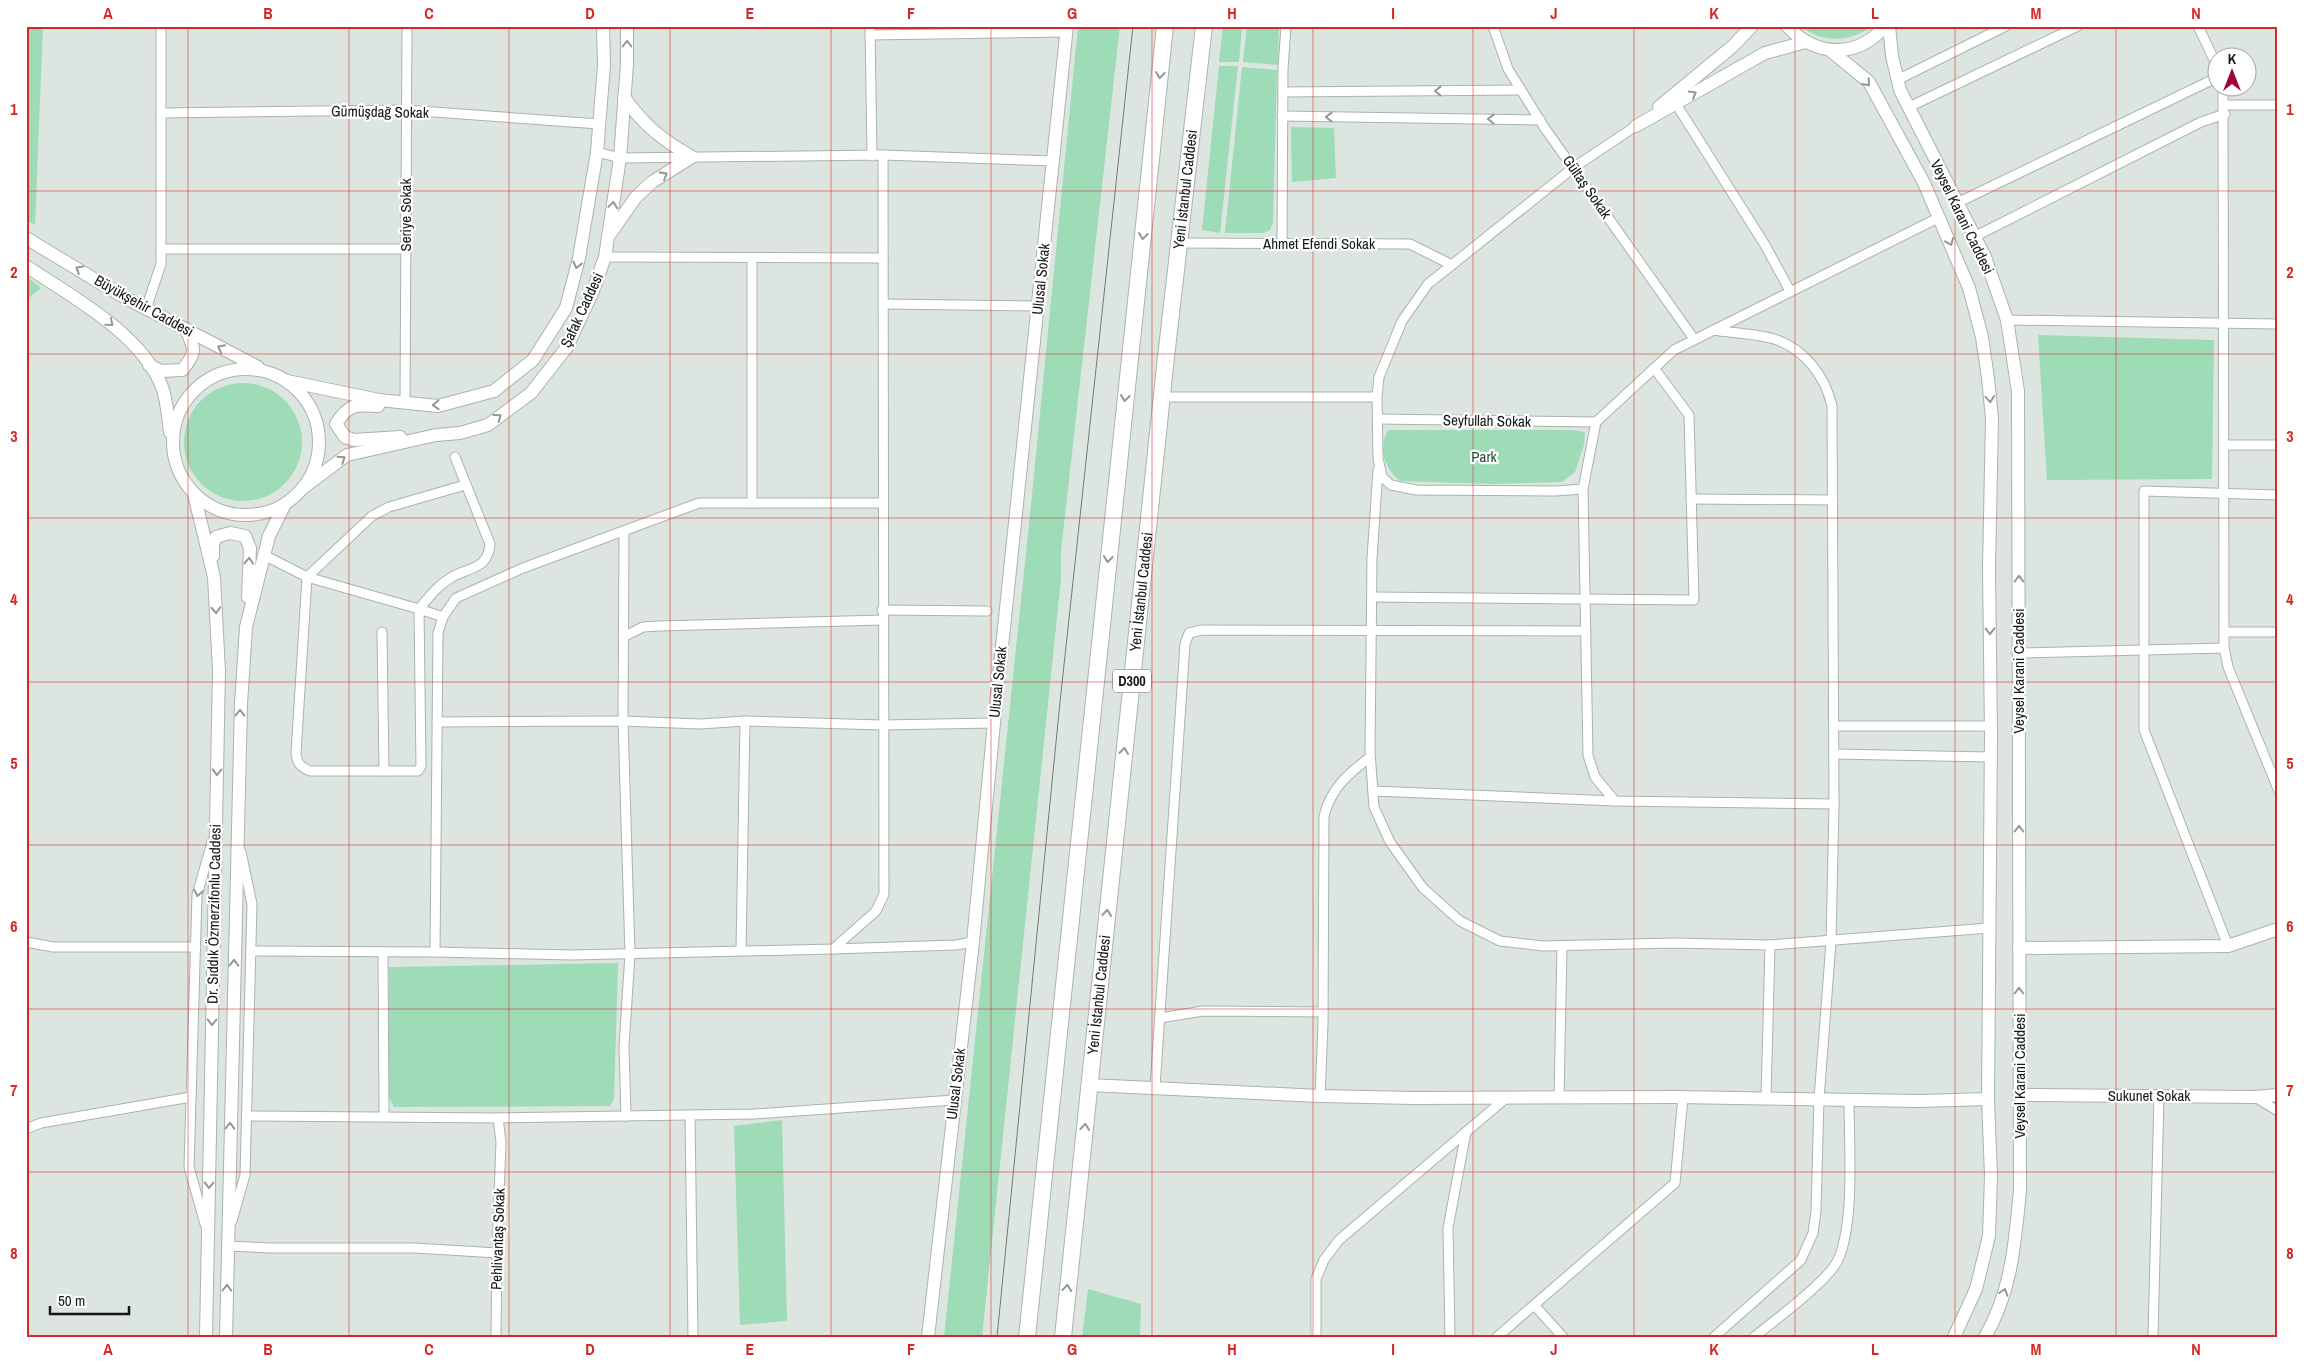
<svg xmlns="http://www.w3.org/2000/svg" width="2304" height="1363" font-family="'Archivo Narrow',sans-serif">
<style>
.green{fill:#9ddcb6}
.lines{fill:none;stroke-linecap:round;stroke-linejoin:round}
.street-casing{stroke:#abb3ae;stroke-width:11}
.secondary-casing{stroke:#abb3ae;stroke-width:14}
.highway-casing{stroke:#abb3ae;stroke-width:18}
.street{stroke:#fff;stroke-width:9}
.secondary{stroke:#fff;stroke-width:12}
.highway{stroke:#fff;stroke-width:16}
.tram{stroke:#757a77;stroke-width:1}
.oneway{stroke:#959796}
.grid{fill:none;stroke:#d62828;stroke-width:1;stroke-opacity:0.55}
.labels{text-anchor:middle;stroke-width:4.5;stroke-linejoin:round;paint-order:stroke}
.shield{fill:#fff;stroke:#5a5d5b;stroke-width:1}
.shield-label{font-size:14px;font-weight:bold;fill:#141715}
.street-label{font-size:15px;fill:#141715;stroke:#fff}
.park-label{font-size:15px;fill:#204b34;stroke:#fff}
.neatline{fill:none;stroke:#d62828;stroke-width:2}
.grid-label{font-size:16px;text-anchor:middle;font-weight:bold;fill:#d62828}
</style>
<rect width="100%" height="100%" fill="#dde5e0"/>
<!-- green -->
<g class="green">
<path d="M26,26H43L35,225L26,220Z"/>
<path d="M1078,26H1120L1061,551V579L982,1337H944L1031,505Z"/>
<path d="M1223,26H1242L1239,62H1219Z"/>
<path d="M1247,26H1279L1278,65L1243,62Z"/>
<path d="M1802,26H1871C1852,42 1821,44 1802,26Z"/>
<path d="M1219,66H1238L1220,233L1202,230Z"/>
<path d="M1242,67L1277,70L1273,223L1270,230L1264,233H1225Z"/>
<path d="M1291,127L1334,128L1336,178L1292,182Z"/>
<path d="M26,276L41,288L26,300Z"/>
<path d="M2038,335L2214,340L2212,479L2047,480Z"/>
<circle cx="243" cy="442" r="59"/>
<path d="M1388,430H1571L1585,432L1584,445L1575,472L1562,482L1492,484L1400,481C1384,468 1378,449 1388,430Z"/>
<path d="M618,963L614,1099L610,1106L394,1107L389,1097V967Z"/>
<path d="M782,1120L787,1321L740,1325L734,1126Z"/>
<path d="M1088,1289L1141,1304L1140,1337H1082Z"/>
</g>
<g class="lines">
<defs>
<g id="street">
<path d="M870,26L872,156"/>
<path d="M1493,26L1508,69L1544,127L1694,339"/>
<path d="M2198,26L2216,64"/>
<path d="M870,35L1066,32"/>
<path d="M1897,80L2006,26"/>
<path d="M2223,88L2224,648L2228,667L2278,789"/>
<path d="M1283,92L1521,90"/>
<path d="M1676,104L1765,245L1790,291"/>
<path d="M2225,105H2278"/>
<path d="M1909,107L2078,26"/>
<path d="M161,113L406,110L599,124"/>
<path d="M1282,116L1540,120"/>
<path d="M1636,126L1573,168L1428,284L1402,321L1379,377L1377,397L1378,458L1382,477L1391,485L1416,490L1555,491L1583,489L1596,422L1674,350L1940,217"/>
<path d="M597,152L620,158L883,155L1053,161"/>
<path d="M1957,203L2216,78"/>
<path d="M1974,237L2201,122L2225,114"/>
<path d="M1180,243L1410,244L1452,265"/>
<path d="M1282,243L1283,69L1286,26"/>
<path d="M161,249H406"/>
<path d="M605,257L883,258"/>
<path d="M752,258V503"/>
<path d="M883,304L1038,306"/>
<path d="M146,309L161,264V26"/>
<path d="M2007,320L2278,324"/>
<path d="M1713,330C1732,333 1755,333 1774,339C1805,349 1825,376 1832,406L1834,804L1831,942L1819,1099L1816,1211L1813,1233L1801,1260L1714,1337"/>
<path d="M1162,397H1377"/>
<path d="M405,403L407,26"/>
<path d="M1377,419L1596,422"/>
<path d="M2224,445H2278"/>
<path d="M1378,470L1372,558L1370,752L1374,807L1390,842L1423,888L1460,921L1500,941L1543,946L1673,943L1770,945L1989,928"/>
<path d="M1583,489L1588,755L1595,777L1615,801"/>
<path d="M1691,499L1833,500"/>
<path d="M624,531L623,721L630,954L624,1047L626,1116"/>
<path d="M264,555L307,577L419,609L421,766L418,771H384"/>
<path d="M1372,597L1694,600L1689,415L1654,368"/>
<path d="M882,610L987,611"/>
<path d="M443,617L419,609C429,597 438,585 452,577C470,567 488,569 490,544L455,457"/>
<path d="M382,632L384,771H310C301,767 297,764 296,753L307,577L372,516L389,507L465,485"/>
<path d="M2224,632H2278"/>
<path d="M623,637L643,627L659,626L882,620"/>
<path d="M2019,653L2224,648"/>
<path d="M437,722L623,721L700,724L745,721L882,725L994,723"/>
<path d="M1834,726H1991"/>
<path d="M1834,754L1990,757"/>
<path d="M1373,791L1615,801L1834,804"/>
<path d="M26,942L53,947H196"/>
<path d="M2228,946L2144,730V491L2278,495"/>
<path d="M833,949L956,945L973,942"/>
<path d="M251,951L435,952L572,955L833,949L876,911L884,894L883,155"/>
<path d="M741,951L745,721"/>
<path d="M383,952L384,1116"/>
<path d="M435,952L438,633L443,617L456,598L523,568L699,503H882"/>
<path d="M1160,1018L1203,1011L1323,1012"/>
<path d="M1155,1087L1185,644L1189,633L1202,630L1586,631"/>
<path d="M1320,1096L1323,1024L1324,816C1331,788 1348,774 1370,757"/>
<path d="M2255,1097L2278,1111"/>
<path d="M1559,1098L1562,946"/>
<path d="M1766,1098L1770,945"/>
<path d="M690,1115L693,1337"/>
<path d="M247,1116L498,1118"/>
<path d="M26,1129L41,1123L191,1097"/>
<path d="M232,1221L245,1175L252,904L241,852"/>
<path d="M205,1224L189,1167L197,895L212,842"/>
<path d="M228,1246L270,1248H415L497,1253"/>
<path d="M1534,1305L1563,1337"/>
<path d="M496,1337L497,1253L501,1142L498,1118L754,1114L954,1100"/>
<path d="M1316,1337V1279L1324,1260L1339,1240L1506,1098"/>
<path d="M1450,1337L1448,1228L1466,1132"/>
<path d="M1497,1337L1675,1183L1683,1097"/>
<path d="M1754,1337C1775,1320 1828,1281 1838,1260C1855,1223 1849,1142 1849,1100"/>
<path d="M2153,1337L2159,1096"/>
</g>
<g id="secondary">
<path d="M1787,26C1816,57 1857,59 1885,26"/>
<path d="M1889,26L1892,56L1900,90L1985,257L2007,320L2018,391L2020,1190C2015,1242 2012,1291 1985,1337"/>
<path d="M1831,51L1869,82L1924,183L1969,288L1982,337L1988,378L1992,419L1989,567L1991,736L1988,1099L1991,1176L1989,1236L1976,1289L1954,1337"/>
<path d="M1659,107L1733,46L1752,26"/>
<path d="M1636,126L1765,53L1806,42"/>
<path d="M610,234L636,197L652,182L692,157C663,140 644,126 624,97"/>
<path d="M26,238L122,296L258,367"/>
<path d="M26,266C71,296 142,334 162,387C167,400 168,417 170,432"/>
<path d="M149,365L161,371L182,370C197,353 195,349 186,329"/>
<circle cx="246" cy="442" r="73"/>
<path d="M287,381L379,400L438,406L494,391L533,360L566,308L579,258L597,152L604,65L603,26"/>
<path d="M378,406C356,405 349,403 336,424L345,437L354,440L400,437"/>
<path d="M303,488L347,455L436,435L460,433L488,425L531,393L567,347L593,291L605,257L620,158L627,64V26"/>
<path d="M194,494L214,577L219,671L206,1337"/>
<path d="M213,556V544L216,537L230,533L245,536L250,548L248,597"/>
<path d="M2019,948L2228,946L2278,929"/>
<path d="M1089,1085L1320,1096L1415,1098L1677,1097L1919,1101L1988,1099"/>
<path d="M2020,1095L2255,1097L2278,1095"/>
<path d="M226,1337L241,704L246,627L269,536L284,506"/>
<path d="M928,1337L973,942L994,723L1067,26"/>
</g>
<g id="highway">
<path d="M1027,1337L1165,26"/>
<path id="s1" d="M1063,1337L1165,366L1204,26"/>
</g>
</defs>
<!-- street casing -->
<use href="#street" class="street-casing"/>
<!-- secondary casing -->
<use href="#secondary" class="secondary-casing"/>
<!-- highway casing -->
<use href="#highway" class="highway-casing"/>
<!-- street -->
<use href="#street" class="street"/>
<!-- secondary -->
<use href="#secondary" class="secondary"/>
<!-- highway -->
<use href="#highway" class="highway"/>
<!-- tram -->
<path class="tram" d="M997,1337L1060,702L1133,26"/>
</g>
<!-- one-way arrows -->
<defs><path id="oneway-chevron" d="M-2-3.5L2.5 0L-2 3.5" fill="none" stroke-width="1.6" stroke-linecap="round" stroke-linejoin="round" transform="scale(1.25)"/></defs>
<g class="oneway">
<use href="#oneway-chevron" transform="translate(627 44) rotate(-90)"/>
<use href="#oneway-chevron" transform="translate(1160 75) rotate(96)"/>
<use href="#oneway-chevron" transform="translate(1867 83) rotate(48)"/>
<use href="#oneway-chevron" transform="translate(1438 91) rotate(180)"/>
<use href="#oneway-chevron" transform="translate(1693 94) rotate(-30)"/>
<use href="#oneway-chevron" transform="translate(1329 117) rotate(-179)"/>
<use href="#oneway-chevron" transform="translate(1491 119) rotate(-179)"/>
<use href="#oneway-chevron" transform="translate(664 175) rotate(-31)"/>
<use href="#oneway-chevron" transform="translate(613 205) rotate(-82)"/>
<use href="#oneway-chevron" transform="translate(1143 236) rotate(96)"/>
<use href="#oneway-chevron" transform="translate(1950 242) rotate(68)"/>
<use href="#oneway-chevron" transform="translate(577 265) rotate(104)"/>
<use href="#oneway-chevron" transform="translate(79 269) rotate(-149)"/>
<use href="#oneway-chevron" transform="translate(110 323) rotate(40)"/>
<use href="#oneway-chevron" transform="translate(221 348) rotate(-152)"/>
<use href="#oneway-chevron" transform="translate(1125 398) rotate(96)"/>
<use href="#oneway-chevron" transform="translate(1990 399) rotate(85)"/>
<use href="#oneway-chevron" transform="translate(436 405) rotate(178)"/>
<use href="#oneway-chevron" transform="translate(498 417) rotate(-36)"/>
<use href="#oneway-chevron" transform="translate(342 459) rotate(-33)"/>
<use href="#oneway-chevron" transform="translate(1108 559) rotate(96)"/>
<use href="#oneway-chevron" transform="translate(249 561) rotate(-87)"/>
<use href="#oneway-chevron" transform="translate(2019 579) rotate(-90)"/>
<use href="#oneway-chevron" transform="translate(216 610) rotate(87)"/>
<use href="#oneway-chevron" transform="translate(1990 631) rotate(89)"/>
<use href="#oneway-chevron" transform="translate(240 713) rotate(-89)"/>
<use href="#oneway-chevron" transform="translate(1124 751) rotate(-84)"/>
<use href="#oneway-chevron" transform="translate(217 772) rotate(91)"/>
<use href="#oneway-chevron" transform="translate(2019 829) rotate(-90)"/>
<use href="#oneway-chevron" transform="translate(198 893) rotate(101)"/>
<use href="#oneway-chevron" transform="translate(1107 913) rotate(-84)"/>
<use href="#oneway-chevron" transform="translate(234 963) rotate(-89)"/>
<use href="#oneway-chevron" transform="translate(2019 991) rotate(-90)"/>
<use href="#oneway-chevron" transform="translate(212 1022) rotate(91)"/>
<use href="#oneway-chevron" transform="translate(230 1126) rotate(-89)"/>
<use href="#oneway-chevron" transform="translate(1085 1127) rotate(-84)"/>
<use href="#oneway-chevron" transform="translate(209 1185) rotate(91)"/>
<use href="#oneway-chevron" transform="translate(227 1288) rotate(-89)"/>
<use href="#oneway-chevron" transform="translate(1067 1288) rotate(-85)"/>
<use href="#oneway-chevron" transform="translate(2004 1292) rotate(-72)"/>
</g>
<!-- grid -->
<path class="grid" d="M188,26V1337M349,26V1337M509,26V1337M670,26V1337M831,26V1337M991,26V1337M1152,26V1337M1313,26V1337M1473,26V1337M1634,26V1337M1795,26V1337M1955,26V1337M2116,26V1337M26,191H2278M26,354H2278M26,518H2278M26,682H2278M26,845H2278M26,1009H2278M26,1172H2278"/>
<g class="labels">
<!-- shield labels -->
<rect class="shield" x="1113" y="669.5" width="38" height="23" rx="4"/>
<g class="shield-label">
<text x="1132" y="686">D300</text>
</g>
<!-- street labels -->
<g class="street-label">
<text transform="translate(380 112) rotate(1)" y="5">Gümüşdağ Sokak</text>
<text transform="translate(1587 187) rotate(55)" y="5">Gültaş Sokak</text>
<text dy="5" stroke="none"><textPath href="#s1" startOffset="1154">Yeni İstanbul Caddesi</textPath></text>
<text transform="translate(406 215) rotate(-90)" y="5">Seriye Sokak</text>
<text transform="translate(1962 217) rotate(64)" y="5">Veysel Karani Caddesi</text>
<text x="1319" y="249">Ahmet Efendi Sokak</text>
<text transform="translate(1041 279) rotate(-84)" y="5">Ulusal Sokak</text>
<text transform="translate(144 306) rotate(29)" y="5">Büyükşehir Caddesi</text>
<text transform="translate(582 310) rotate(-65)" y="5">Şafak Caddesi</text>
<text transform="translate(1487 421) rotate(1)" y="5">Seyfullah Sokak</text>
<text dy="5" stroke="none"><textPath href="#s1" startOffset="749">Yeni İstanbul Caddesi</textPath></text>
<text transform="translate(2019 671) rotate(-90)" y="5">Veysel Karani Caddesi</text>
<text transform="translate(998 682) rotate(-84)" y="5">Ulusal Sokak</text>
<text transform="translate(214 914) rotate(-89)" y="5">Dr. Sıddık Özmerzifonlu Caddesi</text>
<text dy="5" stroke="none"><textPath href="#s1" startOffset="344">Yeni İstanbul Caddesi</textPath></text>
<text transform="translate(2020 1076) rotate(-90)" y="5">Veysel Karani Caddesi</text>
<text transform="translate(956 1084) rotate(-83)" y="5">Ulusal Sokak</text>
<text x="2149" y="1101">Sukunet Sokak</text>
<text transform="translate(498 1239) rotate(-88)" y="5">Pehlivantaş Sokak</text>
</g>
<!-- park labels -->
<g class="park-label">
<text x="1484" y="462">Park</text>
</g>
</g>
<!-- border -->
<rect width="2304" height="1363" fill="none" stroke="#ffffff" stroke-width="55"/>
<!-- north arrow -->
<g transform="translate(2232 72)"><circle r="24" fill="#ffffff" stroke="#a1a2a1"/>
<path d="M0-4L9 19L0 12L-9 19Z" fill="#a1023a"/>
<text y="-8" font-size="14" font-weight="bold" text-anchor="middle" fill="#141715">K</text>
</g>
<!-- scale -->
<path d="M50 1306v8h79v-8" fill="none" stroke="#141715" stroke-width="2.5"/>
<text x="58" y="1306" font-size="15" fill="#141715" stroke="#ffffff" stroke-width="4" paint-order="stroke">50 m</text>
<rect x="28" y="28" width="2248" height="1308" class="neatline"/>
<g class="grid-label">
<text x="108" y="19">A</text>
<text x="268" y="19">B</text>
<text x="429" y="19">C</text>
<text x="590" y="19">D</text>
<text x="750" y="19">E</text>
<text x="911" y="19">F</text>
<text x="1072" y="19">G</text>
<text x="1232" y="19">H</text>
<text x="1393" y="19">I</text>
<text x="1554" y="19">J</text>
<text x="1714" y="19">K</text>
<text x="1875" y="19">L</text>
<text x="2036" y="19">M</text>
<text x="2196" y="19">N</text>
<text x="14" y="115">1</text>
<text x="2290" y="115">1</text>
<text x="14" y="278">2</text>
<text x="2290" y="278">2</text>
<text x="14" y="442">3</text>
<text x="2290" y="442">3</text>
<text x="14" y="605">4</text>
<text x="2290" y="605">4</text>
<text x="14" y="769">5</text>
<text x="2290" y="769">5</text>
<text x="14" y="932">6</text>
<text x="2290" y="932">6</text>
<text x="14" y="1096">7</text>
<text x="2290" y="1096">7</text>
<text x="14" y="1259">8</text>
<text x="2290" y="1259">8</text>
<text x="108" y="1355">A</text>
<text x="268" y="1355">B</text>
<text x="429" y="1355">C</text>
<text x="590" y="1355">D</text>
<text x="750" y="1355">E</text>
<text x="911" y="1355">F</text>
<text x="1072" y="1355">G</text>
<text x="1232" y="1355">H</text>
<text x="1393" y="1355">I</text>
<text x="1554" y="1355">J</text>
<text x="1714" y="1355">K</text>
<text x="1875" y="1355">L</text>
<text x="2036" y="1355">M</text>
<text x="2196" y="1355">N</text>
</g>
</svg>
